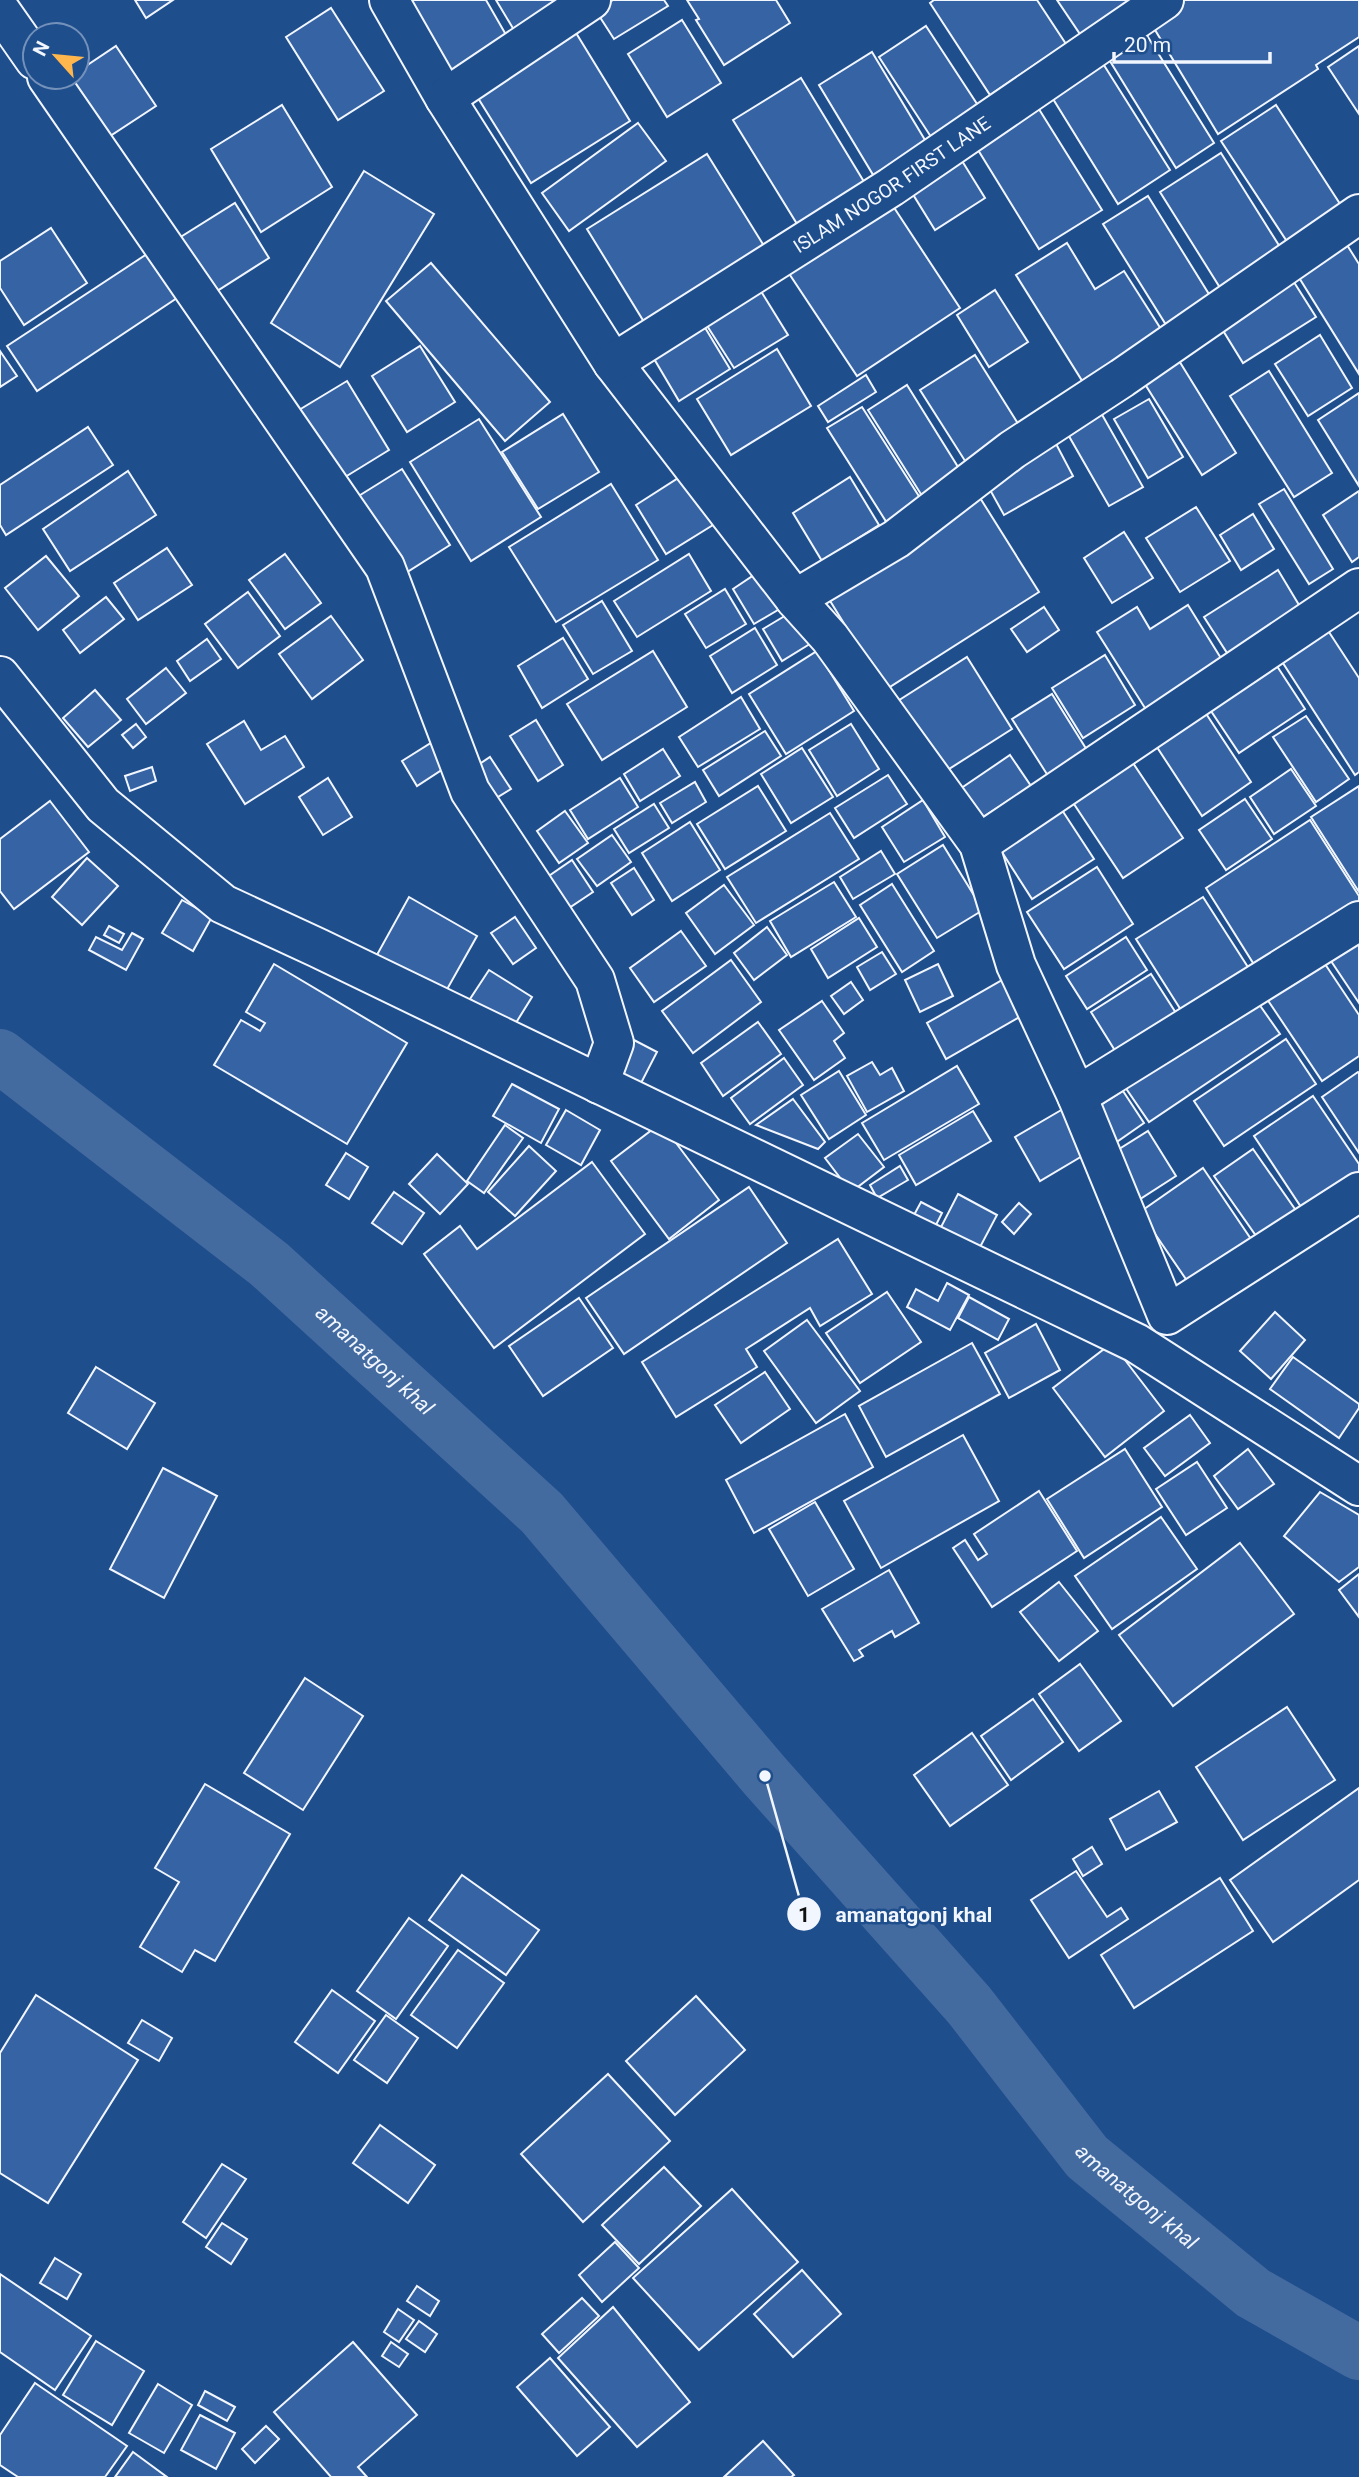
<svg xmlns="http://www.w3.org/2000/svg" width="1359" height="2477" font-family="Roboto,sans-serif">
<style>
.lines{fill:none;stroke-linecap:round;stroke-linejoin:round}
.canal{stroke:#446ba0;stroke-width:54}
.building{fill:#3563a3;stroke:#f2f6ff;stroke-width:2}
.minor-casing{stroke:#f2f6ff;stroke-width:42}
.minor{stroke:#1f4e8c;stroke-width:38}
.labels{text-anchor:middle;stroke-width:5;stroke-linejoin:round;paint-order:stroke}
.street-label{font-size:19px;fill:#f2f6ff;stroke:#1f4e8c}
.water-label{font-size:21px;font-style:italic;fill:#f2f6ff;stroke:#1f4e8c}
.leader{fill:none;stroke:#f2f6ff;stroke-width:2.5}
.callout-dot{fill:#f2f6ff;stroke:#1f4e8c;stroke-width:2.5}
.mark-label{font-size:21px;text-anchor:middle;font-weight:bold;fill:#111}
.callout-label{font-size:21px;text-anchor:middle;font-weight:bold;fill:#f2f6ff;stroke:#1f4e8c;stroke-width:5;stroke-linejoin:round;paint-order:stroke}
</style>
<rect width="100%" height="100%" fill="#1f4e8c"/>
<g class="lines">
<!-- canal -->
<path class="canal" id="s1" d="M0,1056L269,1264L542,1513L765,1776L969,2005L1087,2157L1253,2293L1359,2353"/>
</g>
<!-- building -->
<g class="building">
<path d="M135,0H173L146,18Z"/>
<path d="M404,0H486L513,47L453,82Z"/>
<path d="M496,0H564L514,30Z"/>
<path d="M613,0H664L668,6L614,39L596,11Z"/>
<path d="M687,0H776L790,23L724,65L696,20L699,19Z"/>
<path d="M934,0H1037L1066,44L990,95L930,3Z"/>
<path d="M1057,0H1145L1084,40Z"/>
<path d="M1180,0H1359V37L1316,65L1318,69L1218,134L1149,20Z"/>
<path d="M331,8L384,91L338,120L286,37Z"/>
<path d="M682,20L721,83L667,117L628,54Z"/>
<path d="M926,26L981,110L933,140L879,57Z"/>
<path d="M573,28L630,121L531,183L473,90Z"/>
<path d="M1143,29L1214,143L1176,168L1105,53Z"/>
<path d="M116,46L156,106L104,140L70,77H77V72Z"/>
<path d="M1359,46V114L1328,67Z"/>
<path d="M872,52L928,145L875,178L819,85Z"/>
<path d="M1102,62L1170,170L1118,204L1050,94Z"/>
<path d="M801,78L869,190L802,232L733,120Z"/>
<path d="M282,105L332,187L261,232L211,149Z"/>
<path d="M1276,105L1342,207L1288,243L1221,141Z"/>
<path d="M1037,106L1102,210L1039,249L975,145Z"/>
<path d="M638,123L666,161L569,231L542,193Z"/>
<path d="M1221,153L1285,255L1224,294L1160,192Z"/>
<path d="M707,154L769,254L649,330L587,229Z"/>
<path d="M959,156L985,198L935,230L909,188Z"/>
<path d="M364,171L434,214L340,367L271,323Z"/>
<path d="M1148,196L1212,299L1168,328L1103,224Z"/>
<path d="M235,203L269,258L206,298L171,243Z"/>
<path d="M891,203L960,308L857,376L788,272Z"/>
<path d="M51,228L87,283L24,325L0,288V261Z"/>
<path d="M1067,243L1095,289L1124,271L1166,337L1086,387L1016,275Z"/>
<path d="M1347,245L1359,264V374L1298,276Z"/>
<path d="M147,254L177,298L37,391L7,346Z"/>
<path d="M431,263L550,402L505,441L386,301Z"/>
<path d="M1292,279L1316,317L1243,363L1219,324Z"/>
<path d="M759,288L788,335L734,368L704,321Z"/>
<path d="M995,290L1028,342L989,367L957,315Z"/>
<path d="M701,321L730,369L679,401L650,352Z"/>
<path d="M1320,335L1352,388L1308,416L1275,364Z"/>
<path d="M420,346L455,402L407,432L372,376Z"/>
<path d="M777,349L811,406L731,455L697,399Z"/>
<path d="M0,351L17,376L0,387Z"/>
<path d="M1173,351L1236,453L1202,475L1138,373Z"/>
<path d="M975,355L1022,430L967,464L920,390Z"/>
<path d="M1269,371L1332,473L1294,497L1230,396Z"/>
<path d="M866,375L876,392L828,422L818,406Z"/>
<path d="M347,381L389,450L337,482L294,413Z"/>
<path d="M907,385L963,475L924,499L868,410Z"/>
<path d="M1359,393V486L1318,420Z"/>
<path d="M1149,399L1183,457L1148,478L1114,419Z"/>
<path d="M1096,404L1143,487L1109,506L1062,424Z"/>
<path d="M862,407L922,501L887,523L827,428Z"/>
<path d="M563,414L599,472L538,509L502,452Z"/>
<path d="M479,419L541,517L471,561L410,462Z"/>
<path d="M88,427L113,465L6,535L0,525V485Z"/>
<path d="M1054,440L1073,476L1004,515L984,479Z"/>
<path d="M402,469L450,545L404,574L357,497Z"/>
<path d="M128,471L156,515L70,571L43,529Z"/>
<path d="M683,475L713,525L666,554L636,505Z"/>
<path d="M850,477L879,525L822,561L793,513Z"/>
<path d="M611,484L658,560L556,622L509,547Z"/>
<path d="M1284,489L1333,569L1309,584L1259,504Z"/>
<path d="M1359,491V557L1352,562L1323,515Z"/>
<path d="M977,493L1039,592L885,690L824,591Z"/>
<path d="M1196,507L1230,561L1180,592L1146,538Z"/>
<path d="M1253,514L1274,549L1241,570L1220,535Z"/>
<path d="M1124,532L1153,578L1112,603L1084,558Z"/>
<path d="M167,548L192,585L138,620L114,583Z"/>
<path d="M285,554L321,603L285,629L249,580Z"/>
<path d="M689,554L711,591L637,637L614,601Z"/>
<path d="M46,556L79,596L38,630L5,588Z"/>
<path d="M1278,570L1302,610L1229,656L1204,617Z"/>
<path d="M760,571L783,607L754,624L733,589Z"/>
<path d="M725,589L746,624L706,648L685,614Z"/>
<path d="M248,592L280,636L238,668L205,624Z"/>
<path d="M106,597L124,619L80,653L63,630Z"/>
<path d="M602,601L632,651L593,674L563,625Z"/>
<path d="M1188,605L1227,668L1150,716L1097,632L1137,607L1150,629Z"/>
<path d="M1044,607L1059,630L1027,652L1011,629Z"/>
<path d="M793,611L813,642L782,661L763,629Z"/>
<path d="M331,616L363,660L312,699L279,654Z"/>
<path d="M755,628L777,665L732,693L710,656Z"/>
<path d="M1327,629L1359,678V772L1355,775L1281,660Z"/>
<path d="M563,638L588,679L542,708L518,666Z"/>
<path d="M207,639L221,659L190,681L177,661Z"/>
<path d="M653,651L687,707L602,760L567,704Z"/>
<path d="M817,651L854,711L786,754L749,694Z"/>
<path d="M1105,655L1135,705L1083,738L1052,688Z"/>
<path d="M967,657L1012,729L938,776L893,704Z"/>
<path d="M1273,660L1305,709L1239,753L1207,705Z"/>
<path d="M166,668L186,693L146,724L127,699Z"/>
<path d="M95,690L121,720L88,747L63,718Z"/>
<path d="M1052,694L1090,755L1050,779L1012,719Z"/>
<path d="M741,697L760,729L698,767L679,737Z"/>
<path d="M1201,706L1251,782L1202,816L1151,738Z"/>
<path d="M1306,716L1349,779L1316,802L1273,737Z"/>
<path d="M536,720L563,765L538,781L510,736Z"/>
<path d="M244,721L261,750L285,736L304,767L245,804L207,744Z"/>
<path d="M136,724L146,737L133,748L122,735Z"/>
<path d="M851,724L879,769L837,796L809,750Z"/>
<path d="M765,731L781,756L719,796L703,770Z"/>
<path d="M442,736L457,760L417,786L402,761Z"/>
<path d="M802,748L833,797L791,823L761,774Z"/>
<path d="M663,749L680,776L640,801L624,774Z"/>
<path d="M1127,754L1183,838L1123,878L1068,795Z"/>
<path d="M1010,755L1031,786L977,821L957,791Z"/>
<path d="M490,757L511,789L488,803L469,771Z"/>
<path d="M152,767L156,781L130,791L125,776Z"/>
<path d="M1291,769L1316,806L1274,834L1250,797Z"/>
<path d="M888,775L907,804L854,838L835,808Z"/>
<path d="M328,778L352,817L323,835L299,797Z"/>
<path d="M620,778L638,807L588,839L570,810Z"/>
<path d="M695,782L706,802L672,823L660,803Z"/>
<path d="M758,786L786,831L725,869L697,824Z"/>
<path d="M1359,786V892L1311,817Z"/>
<path d="M1245,799L1272,839L1226,870L1199,830Z"/>
<path d="M923,800L945,837L904,862L882,827Z"/>
<path d="M50,801L89,852L14,909L0,891V839Z"/>
<path d="M654,804L669,828L629,853L614,829Z"/>
<path d="M1060,807L1094,859L1032,899L998,846Z"/>
<path d="M565,811L588,843L559,863L537,831Z"/>
<path d="M830,813L859,859L756,923L727,877Z"/>
<path d="M1310,820L1359,896V910L1260,974L1206,888Z"/>
<path d="M690,822L720,870L672,901L642,853Z"/>
<path d="M612,835L631,862L597,886L577,859Z"/>
<path d="M943,845L983,910L937,938L897,874Z"/>
<path d="M881,851L895,874L853,899L840,877Z"/>
<path d="M87,858L118,886L82,925L52,897Z"/>
<path d="M572,860L593,892L563,912L543,880Z"/>
<path d="M1097,867L1133,924L1064,969L1027,912Z"/>
<path d="M634,868L654,900L632,915L611,883Z"/>
<path d="M834,882L856,917L791,957L770,921Z"/>
<path d="M892,884L934,951L902,972L860,905Z"/>
<path d="M724,885L754,925L715,954L686,913Z"/>
<path d="M409,897L477,936L441,1000L373,962Z"/>
<path d="M1203,897L1253,975L1186,1018L1136,939Z"/>
<path d="M182,900L212,917L193,951L162,933Z"/>
<path d="M515,917L536,948L513,964L491,933Z"/>
<path d="M859,918L877,947L828,978L811,949Z"/>
<path d="M109,926L124,934L119,943L104,935Z"/>
<path d="M767,927L787,955L754,980L734,953Z"/>
<path d="M681,931L706,966L654,1002L630,968Z"/>
<path d="M132,933L143,939L126,970L89,950L96,937L122,950Z"/>
<path d="M1126,937L1147,970L1087,1009L1066,976Z"/>
<path d="M1359,938V1003L1329,958Z"/>
<path d="M882,952L896,974L870,990L857,967Z"/>
<path d="M731,960L761,1002L693,1053L662,1011Z"/>
<path d="M1323,961L1359,1015V1056L1322,1081L1267,999Z"/>
<path d="M274,964L407,1043L347,1144L214,1065L241,1020L260,1031L265,1023L246,1012Z"/>
<path d="M938,964L953,996L920,1012L905,980Z"/>
<path d="M489,970L532,997L514,1026L470,999Z"/>
<path d="M1151,974L1185,1027L1124,1065L1091,1012Z"/>
<path d="M1004,979L1023,1015L946,1059L927,1023Z"/>
<path d="M851,982L863,1000L844,1014L831,996Z"/>
<path d="M1254,997L1280,1034L1149,1122L1123,1084Z"/>
<path d="M822,1001L844,1033L834,1041L845,1058L814,1080L779,1030Z"/>
<path d="M758,1022L781,1054L723,1096L701,1063Z"/>
<path d="M632,1039L657,1052L639,1087L614,1075Z"/>
<path d="M1286,1039L1316,1084L1224,1146L1194,1101Z"/>
<path d="M784,1058L803,1085L750,1124L731,1098Z"/>
<path d="M872,1062L880,1075L892,1068L904,1091L867,1112L847,1076Z"/>
<path d="M957,1066L979,1104L884,1160L862,1123Z"/>
<path d="M839,1071L866,1115L829,1139L801,1095Z"/>
<path d="M1358,1072L1359,1073V1153L1322,1097Z"/>
<path d="M512,1084L559,1109L541,1143L493,1116Z"/>
<path d="M1123,1091L1144,1123L1108,1148L1085,1115Z"/>
<path d="M1313,1096L1359,1164V1172L1303,1210L1254,1136Z"/>
<path d="M793,1099L825,1142L818,1149L756,1125Z"/>
<path d="M1063,1109L1089,1152L1040,1181L1015,1137Z"/>
<path d="M566,1110L600,1130L581,1165L546,1145Z"/>
<path d="M973,1111L991,1141L916,1185L899,1155Z"/>
<path d="M661,1123L719,1200L669,1239L611,1161Z"/>
<path d="M505,1125L523,1138L484,1193L467,1181Z"/>
<path d="M1148,1131L1176,1176L1137,1201L1108,1156Z"/>
<path d="M858,1134L884,1167L851,1192L825,1158Z"/>
<path d="M529,1146L556,1171L515,1216L488,1192Z"/>
<path d="M1253,1149L1304,1222L1266,1250L1214,1176Z"/>
<path d="M346,1153L368,1167L349,1199L326,1185Z"/>
<path d="M437,1154L468,1184L440,1214L409,1184Z"/>
<path d="M592,1162L645,1234L494,1348L424,1254L460,1226L477,1249Z"/>
<path d="M900,1166L908,1180L877,1198L870,1185Z"/>
<path d="M1203,1168L1255,1245L1192,1288L1140,1212Z"/>
<path d="M749,1187L787,1243L624,1354L586,1298Z"/>
<path d="M394,1192L424,1213L402,1244L372,1223Z"/>
<path d="M958,1194L997,1215L979,1249L940,1229Z"/>
<path d="M921,1202L942,1213L936,1225L914,1215Z"/>
<path d="M1019,1203L1031,1214L1014,1234L1002,1222Z"/>
<path d="M838,1239L872,1294L820,1326L810,1308L746,1349L757,1367L676,1417L642,1362Z"/>
<path d="M947,1283L969,1295L950,1330L907,1307L916,1289L938,1301Z"/>
<path d="M887,1292L921,1342L860,1383L826,1333Z"/>
<path d="M969,1297L1009,1319L998,1340L958,1318Z"/>
<path d="M579,1298L613,1348L543,1396L509,1346Z"/>
<path d="M1275,1312L1305,1340L1271,1379L1240,1351Z"/>
<path d="M807,1320L860,1391L816,1423L764,1351Z"/>
<path d="M1036,1324L1060,1370L1009,1398L985,1353Z"/>
<path d="M972,1343L1000,1394L886,1457L859,1406Z"/>
<path d="M1112,1343L1164,1411L1105,1457L1053,1388Z"/>
<path d="M1293,1357L1359,1404V1408L1339,1438L1270,1389Z"/>
<path d="M96,1367L155,1403L127,1449L68,1413Z"/>
<path d="M765,1372L790,1409L741,1443L715,1405Z"/>
<path d="M845,1414L873,1467L754,1533L726,1480Z"/>
<path d="M1190,1415L1210,1443L1165,1476L1144,1448Z"/>
<path d="M963,1435L999,1501L881,1568L844,1501Z"/>
<path d="M1125,1449L1162,1507L1084,1558L1047,1499Z"/>
<path d="M1248,1449L1274,1484L1238,1509L1214,1476Z"/>
<path d="M1197,1462L1227,1508L1186,1535L1156,1489Z"/>
<path d="M163,1468L217,1496L164,1598L110,1569Z"/>
<path d="M1039,1491L1077,1551L992,1607L953,1548L965,1540L978,1560L987,1554L974,1534Z"/>
<path d="M1320,1492L1359,1515V1567L1339,1582L1284,1536Z"/>
<path d="M815,1502L854,1569L808,1596L769,1529Z"/>
<path d="M1161,1517L1197,1569L1112,1629L1075,1576Z"/>
<path d="M1240,1543L1294,1614L1173,1706L1119,1635Z"/>
<path d="M889,1570L919,1623L895,1637L892,1631L859,1650L863,1656L854,1661L822,1609Z"/>
<path d="M1359,1574V1617L1339,1590Z"/>
<path d="M1059,1582L1098,1631L1059,1661L1020,1612Z"/>
<path d="M1080,1664L1121,1721L1079,1751L1039,1694Z"/>
<path d="M305,1678L363,1716L303,1810L244,1773Z"/>
<path d="M1033,1699L1063,1742L1011,1780L981,1736Z"/>
<path d="M1287,1707L1335,1780L1243,1840L1196,1767Z"/>
<path d="M972,1733L1008,1785L950,1826L914,1775Z"/>
<path d="M205,1784L290,1834L215,1961L195,1950L182,1972L140,1947L179,1882L155,1868Z"/>
<path d="M1359,1788V1880L1273,1942L1230,1880Z"/>
<path d="M1159,1791L1177,1822L1126,1850L1110,1819Z"/>
<path d="M1092,1847L1102,1864L1083,1876L1073,1859Z"/>
<path d="M1076,1871L1107,1917L1121,1908L1128,1919L1069,1958L1031,1900Z"/>
<path d="M462,1875L539,1930L506,1975L429,1920Z"/>
<path d="M1220,1878L1253,1931L1134,2008L1101,1955Z"/>
<path d="M409,1918L448,1946L396,2019L357,1991Z"/>
<path d="M458,1950L504,1983L457,2048L411,2015Z"/>
<path d="M332,1990L375,2021L338,2073L295,2042Z"/>
<path d="M36,1995L138,2060L48,2203L0,2173V2053Z"/>
<path d="M696,1996L745,2050L675,2115L626,2061Z"/>
<path d="M386,2015L418,2038L387,2083L354,2060Z"/>
<path d="M142,2020L172,2038L159,2061L128,2043Z"/>
<path d="M608,2074L670,2141L583,2222L521,2154Z"/>
<path d="M380,2125L435,2165L408,2203L353,2163Z"/>
<path d="M222,2164L246,2179L206,2238L183,2222Z"/>
<path d="M664,2167L701,2206L639,2264L602,2225Z"/>
<path d="M732,2189L798,2262L699,2350L633,2278Z"/>
<path d="M222,2223L247,2239L231,2264L206,2247Z"/>
<path d="M615,2242L639,2268L602,2302L579,2275Z"/>
<path d="M55,2258L81,2274L67,2299L40,2283Z"/>
<path d="M802,2270L841,2314L793,2357L754,2314Z"/>
<path d="M0,2274L91,2336L55,2390L0,2352Z"/>
<path d="M417,2286L439,2301L430,2316L407,2301Z"/>
<path d="M582,2298L599,2316L559,2353L542,2334Z"/>
<path d="M613,2307L690,2402L637,2447L558,2358Z"/>
<path d="M398,2309L414,2320L399,2342L384,2332Z"/>
<path d="M419,2321L437,2334L425,2352L406,2339Z"/>
<path d="M96,2341L144,2371L112,2425L63,2395Z"/>
<path d="M353,2342L417,2415L358,2467L367,2477H331L274,2412Z"/>
<path d="M391,2342L408,2354L399,2367L382,2356Z"/>
<path d="M550,2358L610,2427L577,2456L517,2387Z"/>
<path d="M35,2383L127,2446L105,2477H18L0,2465V2435Z"/>
<path d="M158,2384L192,2405L164,2453L129,2433Z"/>
<path d="M205,2391L235,2407L227,2421L198,2405Z"/>
<path d="M200,2415L235,2433L216,2469L181,2450Z"/>
<path d="M266,2426L279,2439L255,2463L242,2449Z"/>
<path d="M763,2441L794,2475L791,2477H724Z"/>
<path d="M133,2452L167,2477H115Z"/>
</g>
<g class="lines">
<defs>
<g id="minor">
<path d="M389,0L445,98L613,363L795,599L830,638L979,844L1016,965L1077,1096L1167,1315L1359,1192"/>
<path d="M0,10L35,60"/>
<path d="M47,77L385,567L470,791L595,980L614,1043L599,1084"/>
<path d="M445,98L591,0"/>
<path id="s2" d="M613,363L891,187L1164,0"/>
<path d="M795,599L896,539L1012,450L1122,378L1359,214"/>
<path d="M0,676L103,805L223,904L318,948L1136,1343L1359,1486"/>
<path d="M979,844L1359,588"/>
<path d="M1077,1096L1359,921"/>
</g>
</defs>
<!-- minor casing -->
<use href="#minor" class="minor-casing"/>
<!-- minor -->
<use href="#minor" class="minor"/>
</g>
<g class="labels">
<!-- street labels -->
<g class="street-label">
<text dy="7" stroke="none"><textPath href="#s2" startOffset="331">ISLAM NOGOR FIRST LANE</textPath></text>
</g>
<!-- water labels -->
<g class="water-label">
<text dy="7" stroke="none"><textPath href="#s1" startOffset="483">amanatgonj khal</textPath></text>
<text dy="7" stroke="none"><textPath href="#s1" startOffset="1617">amanatgonj khal</textPath></text>
</g>
</g>
<!-- callouts -->
<path class="leader" d="M765 1776L804 1914"/>
<g class="callout-dot">
<circle cx="765" cy="1776" r="7"/>
<circle cx="804" cy="1914" r="18"/>
</g>
<g class="mark-label">
<text x="804" y="1922">1</text>
</g>
<g class="callout-label">
<text x="914" y="1922">amanatgonj khal</text>
</g>
<!-- north arrow -->
<g transform="translate(56 56) rotate(297)"><circle r="33" fill="#1f4e8c" stroke="#7391ba" stroke-width="2"/>
<path d="M0-5L12 26L0 18L-12 26Z" fill="#ffb74d"/>
<text y="-10" font-size="19" font-weight="bold" text-anchor="middle" fill="#f2f6ff">N</text>
</g>
<!-- scale -->
<path d="M1114 52v10h156v-10" fill="none" stroke="#f2f6ff" stroke-width="3.5"/>
<text x="1124" y="52" font-size="21" fill="#f2f6ff" stroke="#1f4e8c" stroke-width="5" paint-order="stroke">20 m</text>
</svg>
